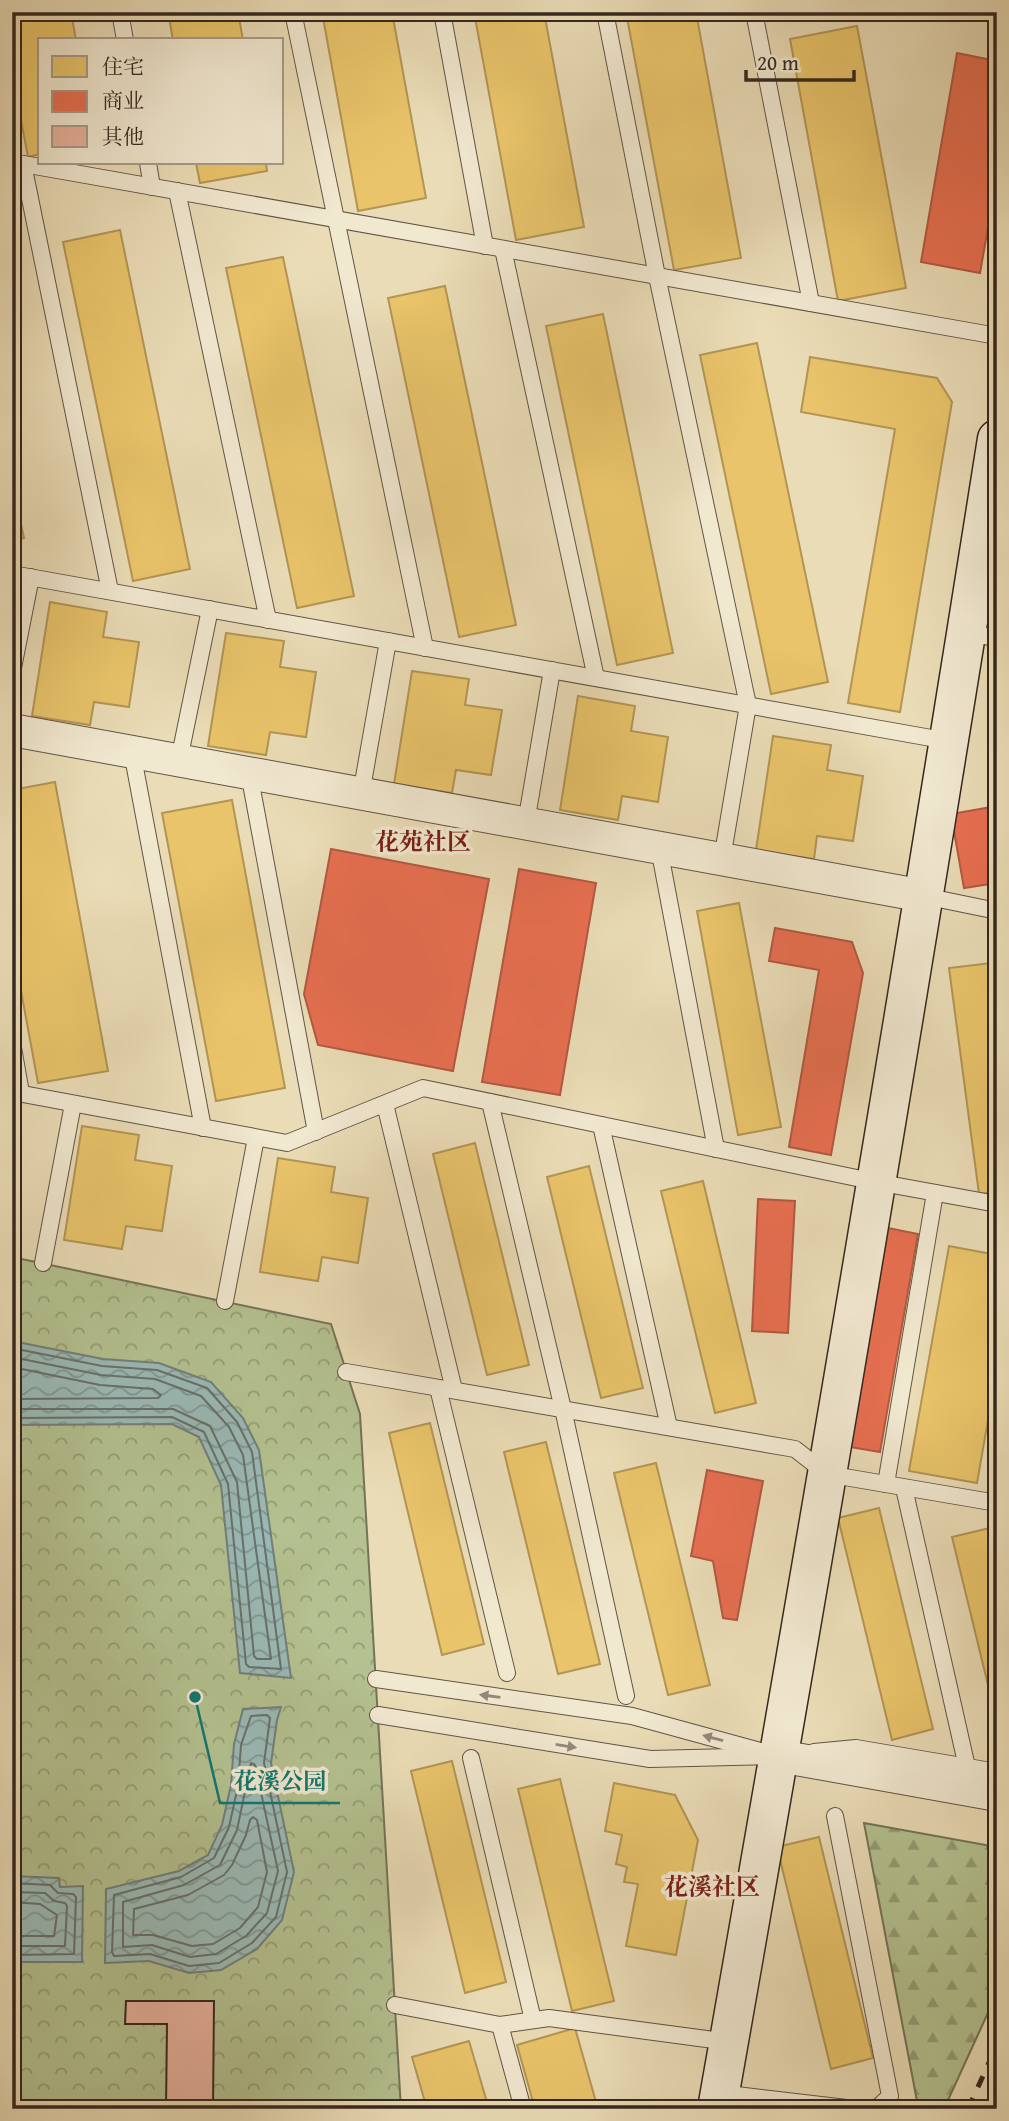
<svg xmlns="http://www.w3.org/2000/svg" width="1009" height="2121" font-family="'Gentium Book Plus','Noto Serif SC',serif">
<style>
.forest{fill:url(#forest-firs);stroke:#747458;stroke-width:2}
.park{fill:url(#park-crowns);stroke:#747458;stroke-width:2}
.water{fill:url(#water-waves);stroke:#727f7a;stroke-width:2}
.homes{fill:#e9c46a;stroke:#b39554;stroke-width:2}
.shops{fill:#e76f51;stroke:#b25942;stroke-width:2}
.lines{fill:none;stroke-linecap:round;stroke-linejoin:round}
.shore{stroke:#68706a;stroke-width:2}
.building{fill:#e6b19c;stroke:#35271f;stroke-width:2}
.lane-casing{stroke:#625445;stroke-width:18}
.street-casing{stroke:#625445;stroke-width:34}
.secondary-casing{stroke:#35271f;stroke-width:41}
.lane{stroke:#f1e8d0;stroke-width:16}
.street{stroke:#f1e8d0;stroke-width:32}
.secondary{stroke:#f1e8d0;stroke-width:38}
.rail{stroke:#35271f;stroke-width:5;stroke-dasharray:12 12;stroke-linecap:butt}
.oneway{fill:#938878}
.labels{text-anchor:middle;stroke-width:7;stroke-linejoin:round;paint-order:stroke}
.quarter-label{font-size:24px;font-weight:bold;fill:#7a1f14;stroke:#f1e8d0}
.leader{fill:none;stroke:#0f766e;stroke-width:2.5}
.callout-dot{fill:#0f766e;stroke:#f1e8d0;stroke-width:2.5}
.callout-label{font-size:23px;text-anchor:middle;font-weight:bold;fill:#0f766e;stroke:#f1e8d0;stroke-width:7;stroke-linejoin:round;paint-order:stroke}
</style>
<defs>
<pattern id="forest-firs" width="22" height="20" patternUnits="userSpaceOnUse" patternTransform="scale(1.75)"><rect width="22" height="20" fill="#b4c190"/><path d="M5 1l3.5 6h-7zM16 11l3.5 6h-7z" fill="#939d75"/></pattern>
<pattern id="park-crowns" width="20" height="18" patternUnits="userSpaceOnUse" patternTransform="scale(1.75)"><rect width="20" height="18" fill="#b4c190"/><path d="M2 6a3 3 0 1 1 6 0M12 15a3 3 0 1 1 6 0" fill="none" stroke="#939d75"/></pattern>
<pattern id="water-waves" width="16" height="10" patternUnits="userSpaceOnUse" patternTransform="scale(1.75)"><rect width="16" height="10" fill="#9abab6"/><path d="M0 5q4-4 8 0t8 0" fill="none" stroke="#7e9793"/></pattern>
</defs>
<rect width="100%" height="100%" fill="#eadcb6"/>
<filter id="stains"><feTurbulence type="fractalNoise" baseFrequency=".00286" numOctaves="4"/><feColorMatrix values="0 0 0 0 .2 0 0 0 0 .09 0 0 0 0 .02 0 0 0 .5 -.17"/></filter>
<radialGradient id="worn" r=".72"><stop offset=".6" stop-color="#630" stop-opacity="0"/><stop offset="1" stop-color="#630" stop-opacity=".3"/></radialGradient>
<!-- forest -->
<path class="forest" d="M864,1823L997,1847V1993L944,2109H914L917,2101Z"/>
<!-- park -->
<path class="park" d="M12,1257L331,1324L360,1414L401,2109H12Z"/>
<!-- water -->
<g class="water">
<path d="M12,1341L103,1359L159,1363L211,1382L243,1418L259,1450L291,1678L240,1673L221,1485L199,1437L172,1424L12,1425Z"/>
<path d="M281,1707L277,1720L271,1763L294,1872L282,1920L257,1949L221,1970L189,1973L149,1961L105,1963L106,1889L179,1871L208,1855L222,1825L231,1785L234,1744L243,1709Z"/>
<path d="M12,1876L59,1878L60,1887L83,1886L82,1962H12Z"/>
</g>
<!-- homes -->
<g class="homes">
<path d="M12,12H71L76,40H40V154L28,157L12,73Z"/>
<path d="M168,12H238L243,40H173Z"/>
<path d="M322,12H392L426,198L358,211Z"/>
<path d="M474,12H544L584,227L516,240Z"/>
<path d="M626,12H696L741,258L674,270Z"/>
<path d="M857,26L906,288L838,301L790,39Z"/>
<path d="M196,163H266L267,171L200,183Z"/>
<path d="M120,230L190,569L133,581L63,242Z"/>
<path d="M283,257L354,596L297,608L226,268Z"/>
<path d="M445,286L516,625L459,637L388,298Z"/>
<path d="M603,314L673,653L617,665L546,326Z"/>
<path d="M757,343L828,682L771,694L700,355Z"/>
<path d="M810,357L937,378L952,402L900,712L848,703L895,429L801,412Z"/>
<path d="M12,484L24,538L12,541Z"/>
<path d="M50,602L107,612L103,637L139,642L129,707L94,702L90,725L32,716Z"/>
<path d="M226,633L284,641L280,667L316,672L306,737L270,732L266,755L208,746Z"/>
<path d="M412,671L469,679L465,705L502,710L491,775L456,770L452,793L394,784Z"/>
<path d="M578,696L635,706L631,731L668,737L658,802L622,796L618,820L560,810Z"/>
<path d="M773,736L831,745L827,770L863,776L853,841L817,836L814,859L756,850Z"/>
<path d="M55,782L108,1071L38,1083L12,942V790Z"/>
<path d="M232,800L285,1088L216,1101L162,813Z"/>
<path d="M739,903L781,1127L738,1135L697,911Z"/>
<path d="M991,963L997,1004V1192L979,1194L949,968Z"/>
<path d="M82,1126L139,1135L135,1160L172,1166L162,1231L126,1226L122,1249L64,1240Z"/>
<path d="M475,1143L529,1365L487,1375L433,1154Z"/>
<path d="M278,1158L335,1167L331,1192L368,1198L358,1263L322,1257L318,1281L260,1272Z"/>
<path d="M589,1166L643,1388L601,1398L547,1177Z"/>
<path d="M703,1181L756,1403L715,1413L661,1191Z"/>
<path d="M949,1246L997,1255V1369L977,1483L909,1471Z"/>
<path d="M430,1423L484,1644L442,1655L389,1433Z"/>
<path d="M546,1442L600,1664L558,1674L504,1452Z"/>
<path d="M656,1463L710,1685L668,1695L614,1473Z"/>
<path d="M879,1508L933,1729L892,1740L838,1518Z"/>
<path d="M994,1527L997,1539V1722L952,1537Z"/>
<path d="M452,1761L506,1982L465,1993L411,1771Z"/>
<path d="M560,1779L614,2001L572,2011L518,1789Z"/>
<path d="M614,1783L675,1795L698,1840L676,1955L626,1946L638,1884L624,1882L627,1867L616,1864L622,1835L605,1831Z"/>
<path d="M819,1837L873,2058L831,2069L777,1847Z"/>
<path d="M575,2028L598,2109H535L517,2045Z"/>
<path d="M469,2041L489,2109H427L412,2057Z"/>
</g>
<!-- shops -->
<g class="shops">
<path d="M957,53L997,61V177L980,273L921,262Z"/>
<path d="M997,806V883L964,888L951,814Z"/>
<path d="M331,849L489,879L453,1071L318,1045L304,994Z"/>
<path d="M519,869L596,883L560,1095L482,1082Z"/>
<path d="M775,928L852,942L863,973L831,1155L789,1147L819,970L769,961Z"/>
<path d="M758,1199L795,1201L788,1333L752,1331Z"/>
<path d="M888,1228L918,1234L880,1452L850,1447Z"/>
<path d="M707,1470L763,1481L737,1620L723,1618L713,1561L691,1556Z"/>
</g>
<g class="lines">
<!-- shore -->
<g class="shore">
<path d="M12,1348L102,1366L157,1370L207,1388L237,1422L252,1452L281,1669L249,1667L246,1664L228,1484L204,1432L172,1417L12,1418"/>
<path d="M12,1357L101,1375L155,1379L201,1396L229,1427L243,1455L271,1659H257L254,1656L237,1482L210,1426L173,1409H12"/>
<path d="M12,1367L100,1385L153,1389L161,1395L158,1398L12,1399"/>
<path d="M251,1716L267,1715L270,1718L264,1763L287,1872L276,1917L252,1943L219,1963L189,1966L150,1954L114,1956L112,1952L114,1895L181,1877L214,1858L229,1827L238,1786L241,1745Z"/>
<path d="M251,1763L255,1765L278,1871L267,1913L246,1936L216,1954L190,1957L152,1945L123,1947V1902L184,1885L220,1865L237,1830Z"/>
<path d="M253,1817L257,1820L267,1872L258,1907L240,1928L213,1944L192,1946L153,1935H133L134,1909L188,1895L224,1875L232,1865L246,1835L250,1820Z"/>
<path d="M12,1883L50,1885L58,1893L73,1894L76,1897L74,1954L12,1955"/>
<path d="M12,1892L45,1893L54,1901L65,1903L67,1906L65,1946H12"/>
<path d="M12,1902L40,1904L57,1915L54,1936H12"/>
</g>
</g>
<!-- building -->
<path class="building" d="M126,2001H214L213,2109H166L167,2024H125Z"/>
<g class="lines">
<defs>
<g id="lane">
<path d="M120,12L125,40"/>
<path d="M293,12L425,648"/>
<path d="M442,12L485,246"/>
<path d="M605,12L657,276L748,705L722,859"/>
<path d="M754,12L811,303"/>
<path d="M12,162L997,336"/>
<path d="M148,163L152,187"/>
<path d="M23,164L110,591"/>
<path d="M177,191L268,620"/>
<path d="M503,249L596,678"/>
<path d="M12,574L948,741"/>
<path d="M966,633L997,638"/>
<path d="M12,673L31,577"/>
<path d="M132,752L203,1128"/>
<path d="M179,760L210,609"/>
<path d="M249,773L316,1132"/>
<path d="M361,794L388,641"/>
<path d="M526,823L552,670"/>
<path d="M659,848L716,1149"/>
<path d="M924,896L997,911"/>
<path d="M12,1042L21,1093"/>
<path d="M12,1092L287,1143L423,1088L876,1182L997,1204"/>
<path d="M490,1102L563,1409L626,1696"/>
<path d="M385,1104L454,1390"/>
<path d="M601,1125L669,1427"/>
<path d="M43,1263L73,1104"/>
<path d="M225,1301L256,1138"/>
<path d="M346,1372L795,1449L827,1474L997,1503"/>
<path d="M438,1388L507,1673"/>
<path d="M886,1484L935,1193"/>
<path d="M904,1488L967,1767"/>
<path d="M376,1679L632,1716L760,1751"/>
<path d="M378,1715L650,1759L778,1756"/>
<path d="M814,1752L856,1748L997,1772"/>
<path d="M471,1758L533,2020"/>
<path d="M835,1816L890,2096L876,2109"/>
<path d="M395,2005L500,2025L549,2018L729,2042"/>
<path d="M500,2025L523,2109"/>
<path d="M720,2093L855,2109"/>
</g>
<g id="street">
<path d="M12,730L924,896"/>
<path d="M779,1756L997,1795"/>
</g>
<path id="secondary" d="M717,2109C815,1553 909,997 997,439"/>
</defs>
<!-- lane casing -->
<use href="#lane" class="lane-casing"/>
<!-- street casing -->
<use href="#street" class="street-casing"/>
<!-- secondary casing -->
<use href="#secondary" class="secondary-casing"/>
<!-- lane -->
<use href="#lane" class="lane"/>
<!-- street -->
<use href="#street" class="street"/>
<!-- secondary -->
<use href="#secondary" class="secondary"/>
<!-- rail -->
<g class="rail">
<path d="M968,2109L997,2045"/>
<path d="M995,2109L997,2105"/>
</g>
</g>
<!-- one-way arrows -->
<defs><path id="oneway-solid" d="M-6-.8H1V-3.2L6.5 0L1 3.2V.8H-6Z" transform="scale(1.75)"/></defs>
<g class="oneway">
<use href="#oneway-solid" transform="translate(490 1696) rotate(-172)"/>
<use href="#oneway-solid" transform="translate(713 1738) rotate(-165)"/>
<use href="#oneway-solid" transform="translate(566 1746) rotate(9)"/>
</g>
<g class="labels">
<!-- quarter labels -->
<g class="quarter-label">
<text x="423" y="850">花苑社区</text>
<text x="712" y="1895">花溪社区</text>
</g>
</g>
<!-- callouts -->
<path class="leader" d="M195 1697L220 1803H340"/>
<circle class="callout-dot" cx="195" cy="1697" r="7"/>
<g class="callout-label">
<text x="280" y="1789">花溪公园</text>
</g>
<!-- margin -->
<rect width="1009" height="2121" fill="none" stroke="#eadcb6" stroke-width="42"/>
<rect x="14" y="14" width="981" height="2093" fill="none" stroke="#35271f" stroke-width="3.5"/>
<rect x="21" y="21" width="967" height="2079" fill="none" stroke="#35271f" stroke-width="2"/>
<!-- legend -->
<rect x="38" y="38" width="245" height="126" fill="#f1e8d0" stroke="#a69b89" stroke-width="2"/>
<rect x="52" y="56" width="35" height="21" fill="#e9c46a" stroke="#a69b89" stroke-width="2"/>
<text x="102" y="74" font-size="21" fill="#35271f">住宅</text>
<rect x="52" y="91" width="35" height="21" fill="#e76f51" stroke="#a69b89" stroke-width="2"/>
<text x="102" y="108" font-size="21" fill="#35271f">商业</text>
<rect x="52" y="126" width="35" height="21" fill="#e6b19c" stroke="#a69b89" stroke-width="2"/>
<text x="102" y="144" font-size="21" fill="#35271f">其他</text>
<!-- scale -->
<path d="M746 70v10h108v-10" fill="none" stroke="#35271f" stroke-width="3.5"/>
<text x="757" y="70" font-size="21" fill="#35271f" stroke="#f1e8d0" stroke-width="5" paint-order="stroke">20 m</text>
<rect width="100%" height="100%" filter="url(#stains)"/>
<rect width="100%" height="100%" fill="url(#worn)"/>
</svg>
